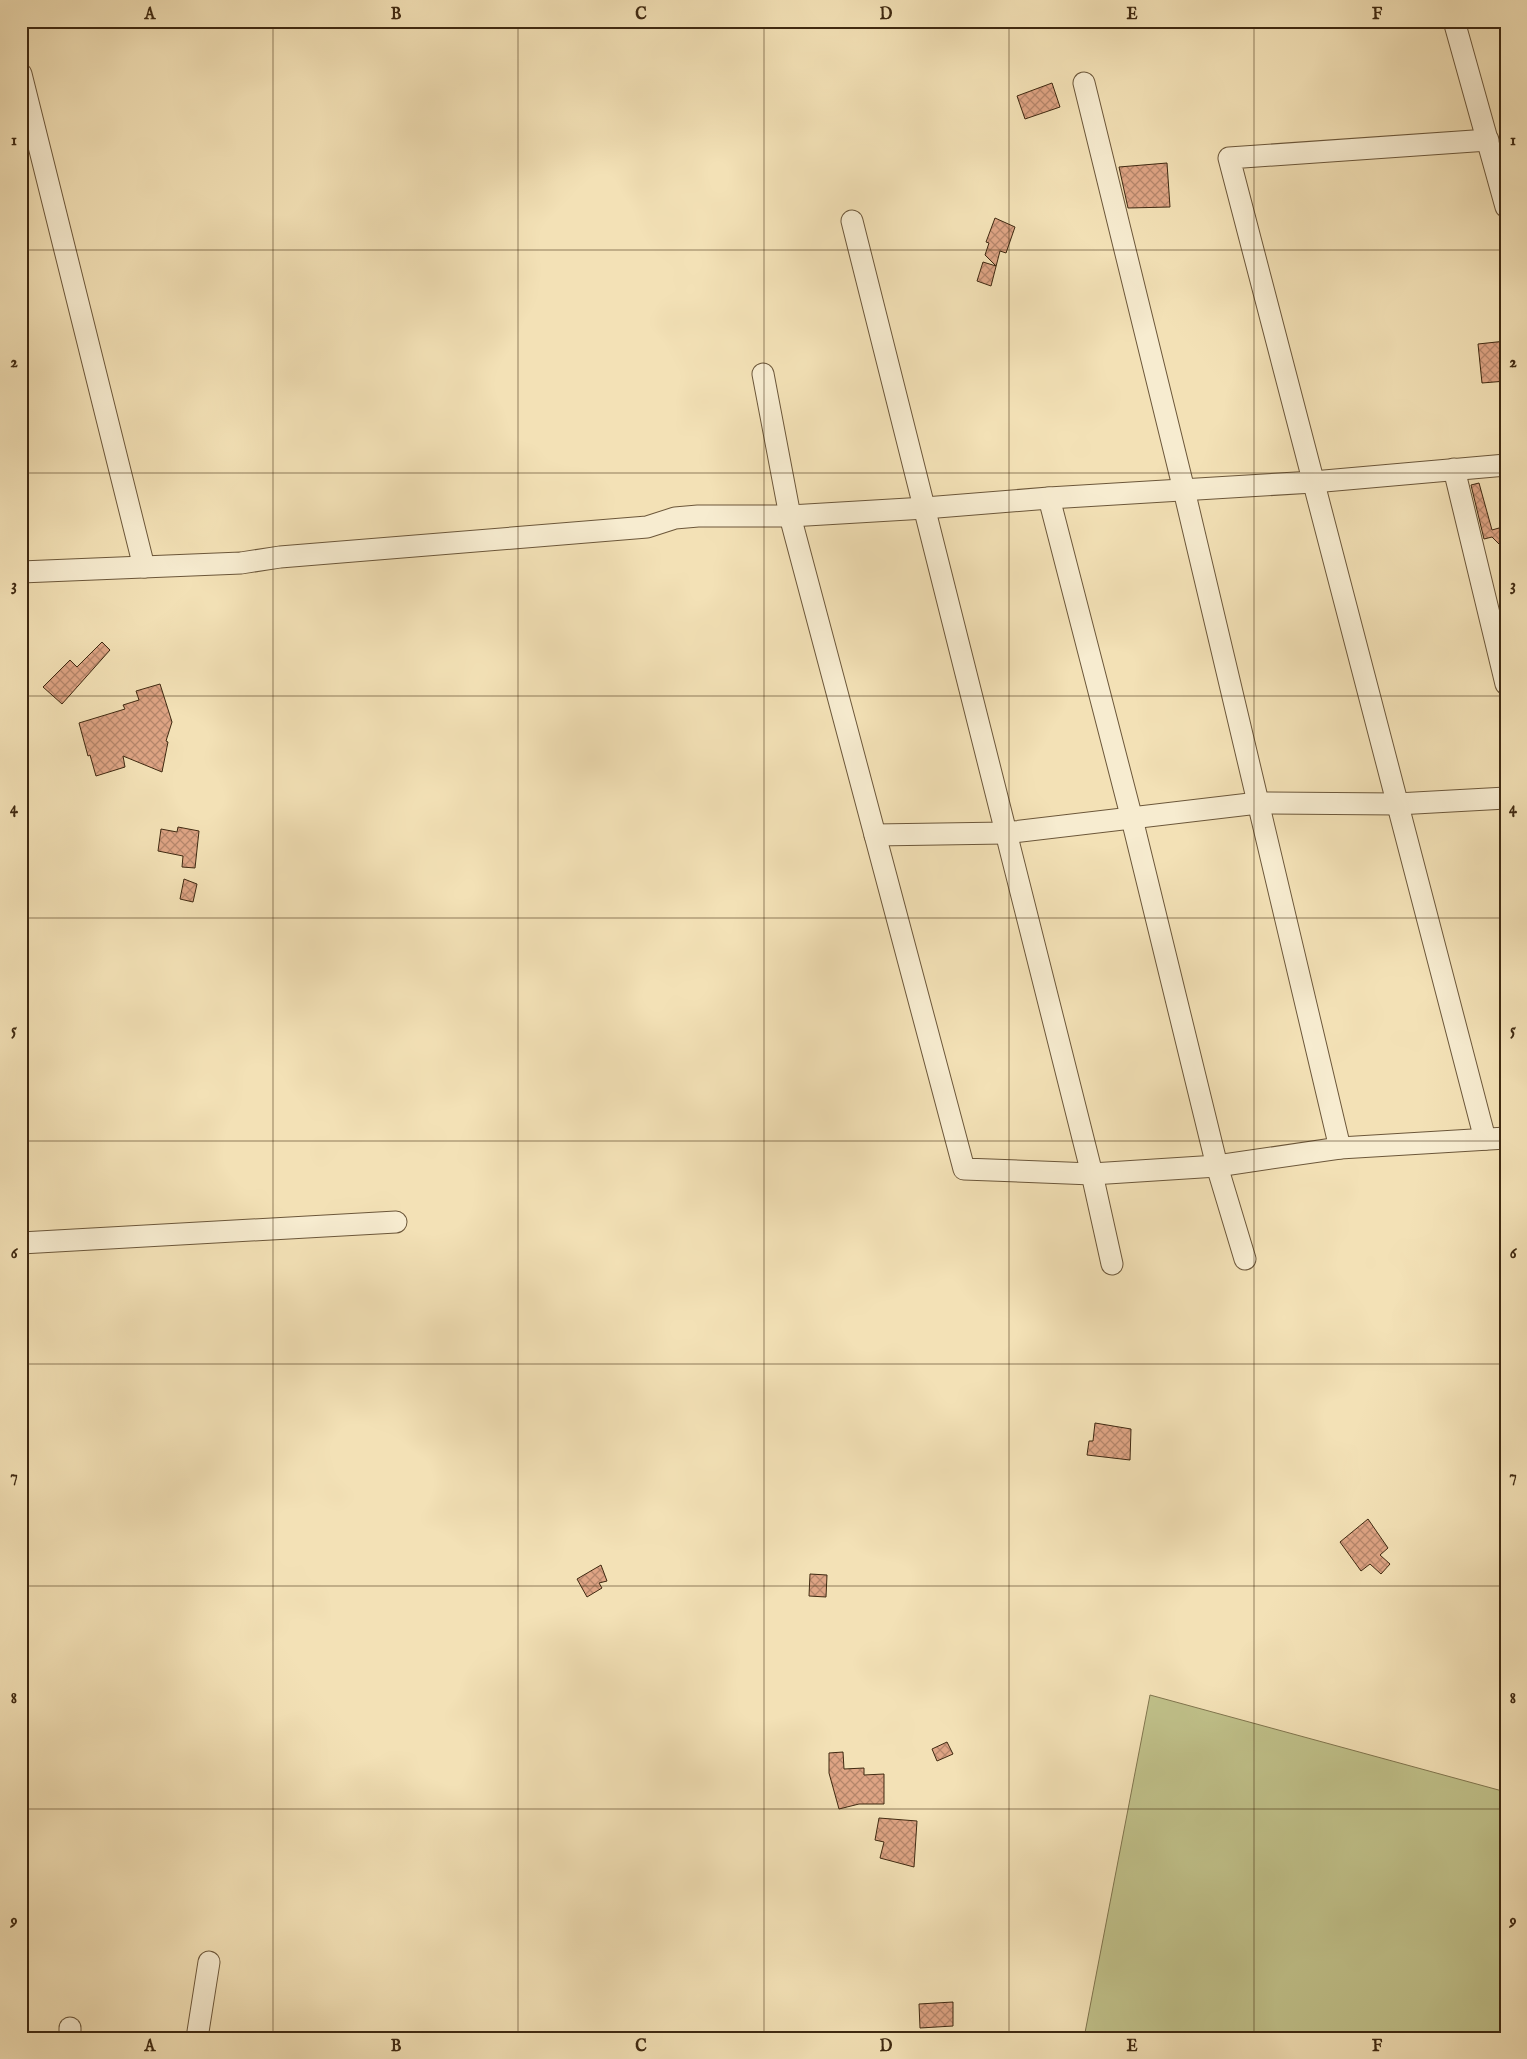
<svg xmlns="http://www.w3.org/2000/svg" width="1527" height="2059" font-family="'IM FELL English',serif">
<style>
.grass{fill:#c0c18a;stroke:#80754e}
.building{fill:url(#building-cross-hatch);stroke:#3f2911}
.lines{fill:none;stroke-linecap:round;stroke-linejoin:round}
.street-casing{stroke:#6c573a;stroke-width:23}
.street{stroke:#f7ecd0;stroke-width:21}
.grid{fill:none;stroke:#3f2911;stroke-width:1;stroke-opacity:0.55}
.neatline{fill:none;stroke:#3f2911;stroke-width:2}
.grid-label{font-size:16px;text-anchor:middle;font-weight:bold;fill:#3f2911}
</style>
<defs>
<pattern id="building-cross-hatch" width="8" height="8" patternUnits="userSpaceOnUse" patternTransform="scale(1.25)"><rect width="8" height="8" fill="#dea484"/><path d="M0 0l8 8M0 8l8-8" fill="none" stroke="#b5866b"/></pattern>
</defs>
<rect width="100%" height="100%" fill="#f3e1b6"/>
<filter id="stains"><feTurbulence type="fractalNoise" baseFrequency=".004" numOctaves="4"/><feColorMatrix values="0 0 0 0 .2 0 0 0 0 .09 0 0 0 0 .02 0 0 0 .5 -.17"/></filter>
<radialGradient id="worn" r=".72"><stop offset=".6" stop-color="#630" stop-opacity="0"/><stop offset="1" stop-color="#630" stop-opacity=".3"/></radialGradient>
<!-- grass -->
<path class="grass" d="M1150,1695L1506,1792V2038H1084Z"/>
<!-- building -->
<g class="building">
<path d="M1052,83L1060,107L1025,119L1017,96Z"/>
<path d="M1167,163L1170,207L1128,208L1119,167Z"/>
<path d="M995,218L1015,227L1006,253L1000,251L991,286L977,281L983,262L996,266L985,255L989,243L986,242Z"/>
<path d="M1506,341V381L1482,383L1478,344Z"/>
<path d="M1479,483L1492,530L1506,526V551L1492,537L1484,539L1471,485Z"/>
<path d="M102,642L110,650L62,704L43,687L70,660L77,667Z"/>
<path d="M160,684L172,722L166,741L168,742L162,772L123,756L125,767L96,776L90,755L88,756L79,723L125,709L123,705L139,700L136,691Z"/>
<path d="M178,827L199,831L195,868L182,867L183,856L158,851L161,829L177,832Z"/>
<path d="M184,879L197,884L193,902L180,899Z"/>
<path d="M1095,1423L1131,1429L1130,1460L1087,1455L1089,1441H1093Z"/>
<path d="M1368,1519L1388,1548L1380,1555L1390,1564L1381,1574L1370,1564L1361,1571L1340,1542Z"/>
<path d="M601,1565L607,1581L599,1583L602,1588L587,1597L577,1579Z"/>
<path d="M810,1574L827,1575L826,1597L809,1596Z"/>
<path d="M947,1742L953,1754L937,1761L932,1749Z"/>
<path d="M843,1752L844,1769L864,1768V1775L884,1774V1804H859L839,1809L829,1773V1753Z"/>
<path d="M879,1818L917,1821L914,1867L880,1858L884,1842L875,1840Z"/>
<path d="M953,2002V2026L920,2028L919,2004Z"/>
</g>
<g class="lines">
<defs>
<g id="street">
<path d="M1454,21L1506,207"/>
<path d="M21,74L144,567"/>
<path d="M1084,83L1184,490L1340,1148"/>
<path d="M852,221L1092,1174L1112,1264"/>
<path d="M763,374L790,516L964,1169L1092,1174L1217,1166L1340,1148L1506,1138"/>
<path d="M1454,469L1506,684"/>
<path d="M1049,498L1132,819L1217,1166L1245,1259"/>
<path d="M21,572L241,563L280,557L647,527L675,518L698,516H790L925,508L1049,498L1313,482L1506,465"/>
<path d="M875,835L1005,833L1258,803L1397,804L1506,798"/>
<path d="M1485,1139L1229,158L1488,140"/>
<path d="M21,1243L396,1222"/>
<path d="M70,2038V2028"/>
<path d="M197,2038L209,1962"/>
</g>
</defs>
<!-- street casing -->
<use href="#street" class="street-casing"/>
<!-- street -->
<use href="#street" class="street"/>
</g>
<!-- grid -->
<path class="grid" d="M273,21V2038M518,21V2038M764,21V2038M1009,21V2038M1254,21V2038M21,250H1506M21,473H1506M21,696H1506M21,918H1506M21,1141H1506M21,1364H1506M21,1586H1506M21,1809H1506"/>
<!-- margin -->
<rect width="1527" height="2059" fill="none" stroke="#f3e1b6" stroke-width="55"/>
<rect x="28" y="28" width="1472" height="2004" class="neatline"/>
<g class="grid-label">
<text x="150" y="19">A</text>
<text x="396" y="19">B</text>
<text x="641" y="19">C</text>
<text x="886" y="19">D</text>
<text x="1132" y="19">E</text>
<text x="1377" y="19">F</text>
<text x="14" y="145">1</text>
<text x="1513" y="145">1</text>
<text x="14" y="367">2</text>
<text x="1513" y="367">2</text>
<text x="14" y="590">3</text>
<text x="1513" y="590">3</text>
<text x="14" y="813">4</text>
<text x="1513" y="813">4</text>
<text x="14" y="1035">5</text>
<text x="1513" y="1035">5</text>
<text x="14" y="1258">6</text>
<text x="1513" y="1258">6</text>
<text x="14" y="1481">7</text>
<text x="1513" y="1481">7</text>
<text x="14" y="1703">8</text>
<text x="1513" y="1703">8</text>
<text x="14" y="1926">9</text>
<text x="1513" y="1926">9</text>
<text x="150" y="2051">A</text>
<text x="396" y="2051">B</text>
<text x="641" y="2051">C</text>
<text x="886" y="2051">D</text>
<text x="1132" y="2051">E</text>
<text x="1377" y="2051">F</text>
</g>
<rect width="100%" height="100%" filter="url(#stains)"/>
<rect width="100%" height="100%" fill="url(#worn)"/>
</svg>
